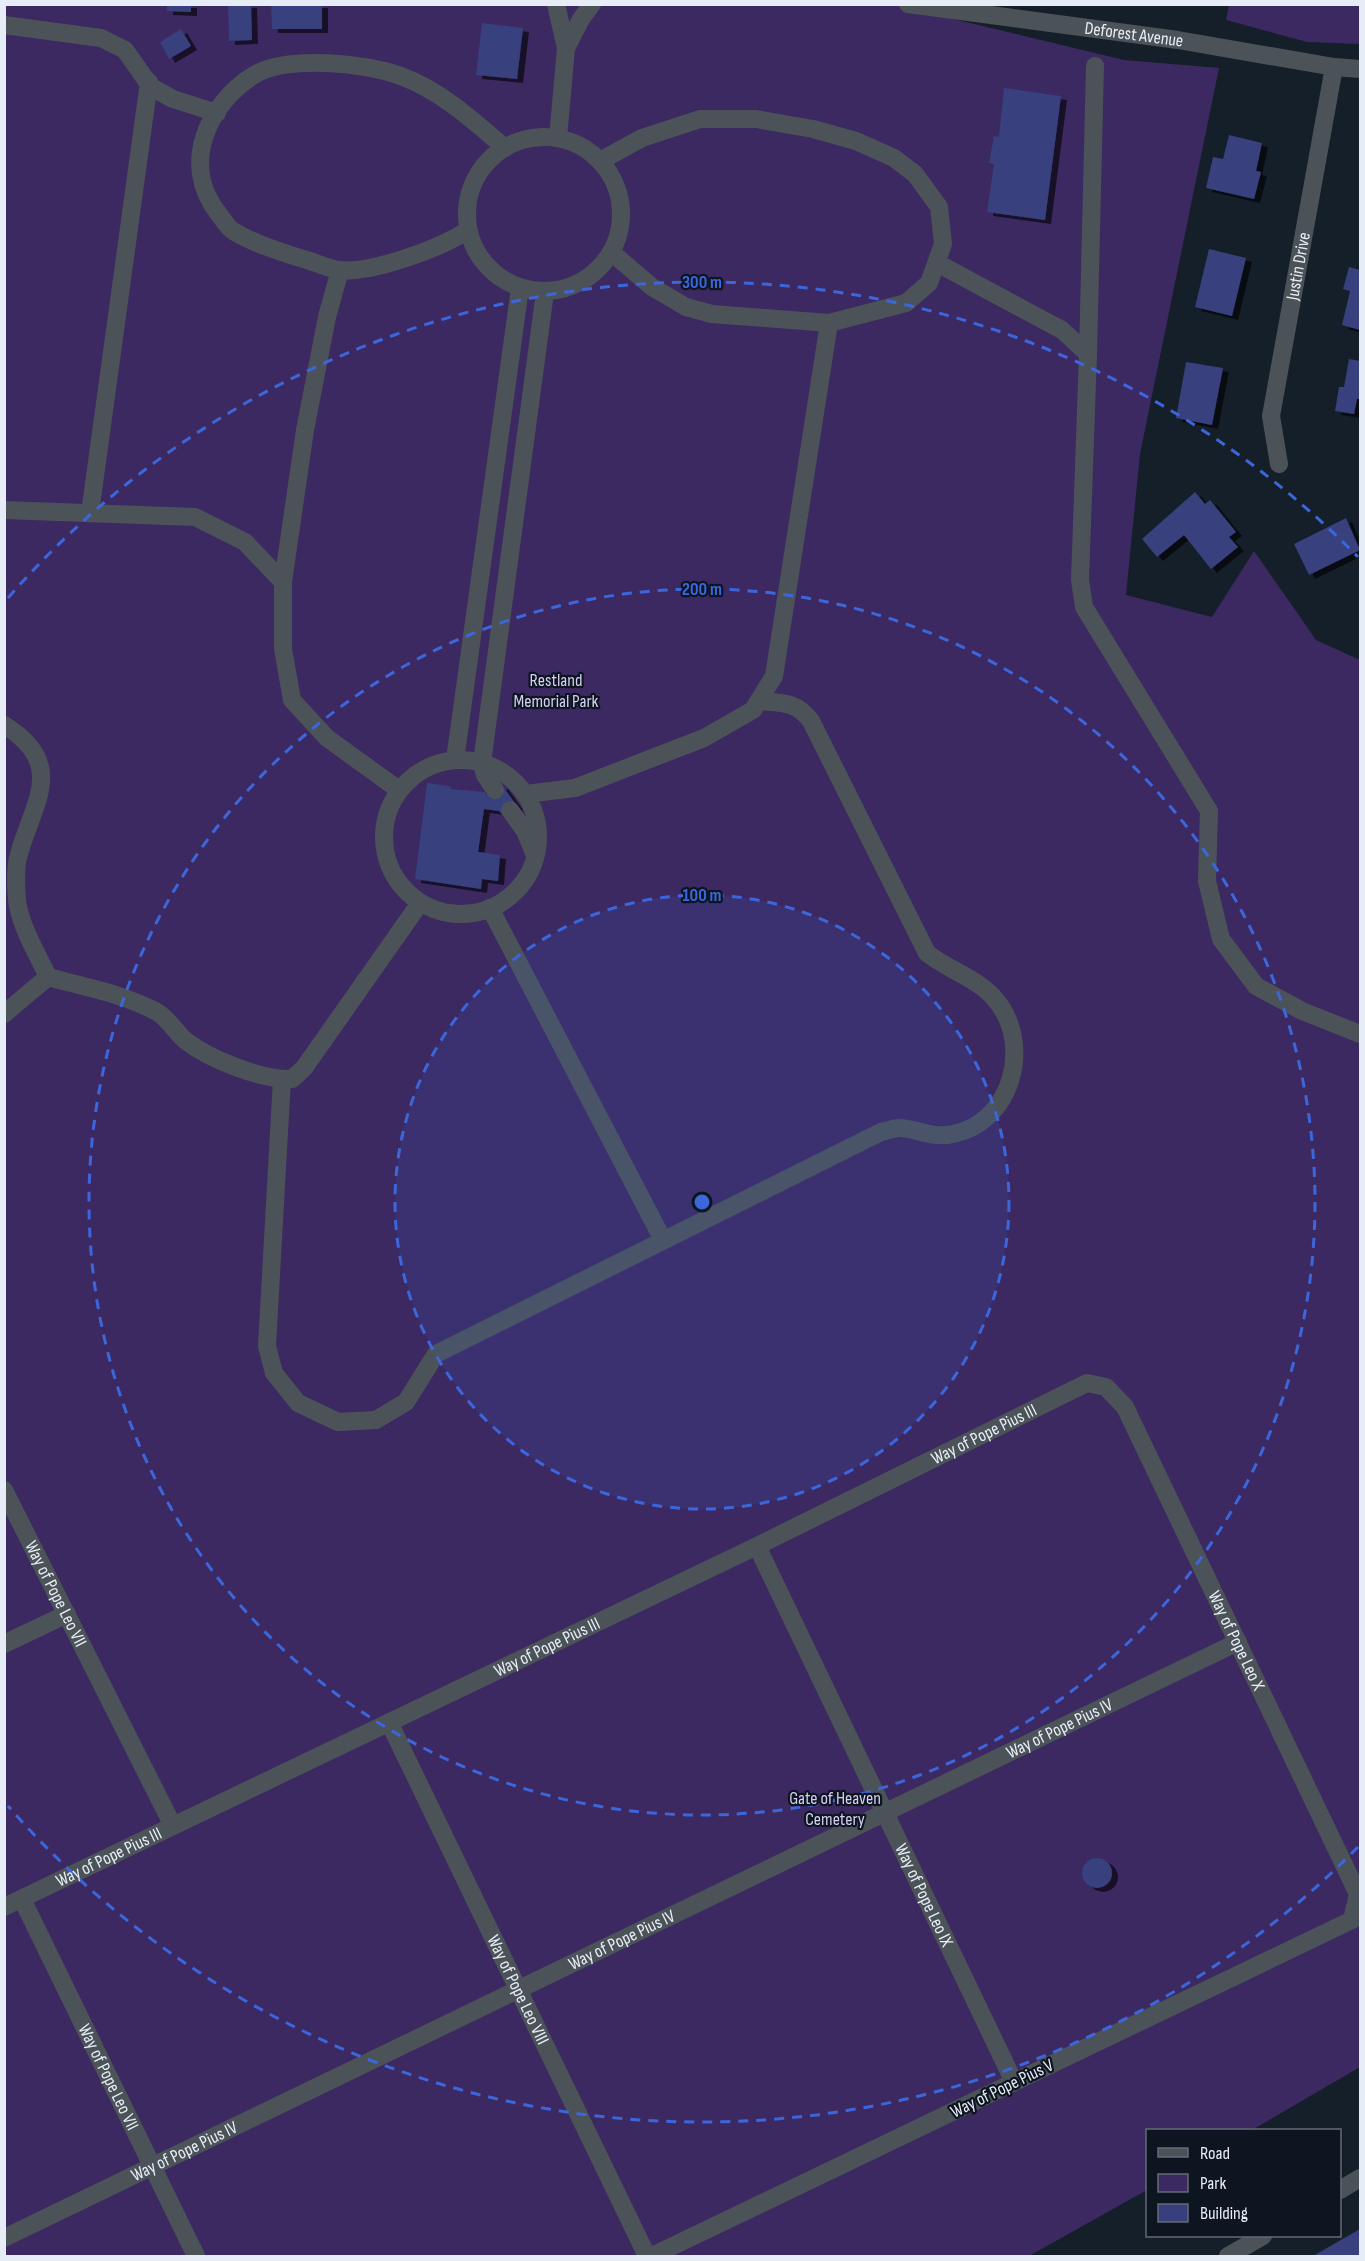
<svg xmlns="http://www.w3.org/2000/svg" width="1365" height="2261" font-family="'Sofia Sans Condensed',sans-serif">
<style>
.green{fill:#3c2961}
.building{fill:#373f7d;filter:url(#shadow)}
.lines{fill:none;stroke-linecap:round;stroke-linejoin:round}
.minor{stroke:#4c5358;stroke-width:18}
.ring{fill:none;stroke:#3b66dc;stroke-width:3;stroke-dasharray:10 8}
.labels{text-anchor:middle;stroke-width:4.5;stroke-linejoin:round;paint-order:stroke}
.street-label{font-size:18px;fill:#e7edf6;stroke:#0c1520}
.park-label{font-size:18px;fill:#d7cef4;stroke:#0c1520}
.centre{fill:#3b66dc;stroke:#0c1520;stroke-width:3}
.ring-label{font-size:18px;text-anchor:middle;font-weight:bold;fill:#3b66dc;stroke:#0c1520;stroke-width:4.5;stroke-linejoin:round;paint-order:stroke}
</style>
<defs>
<filter id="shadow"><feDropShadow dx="6" dy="4" stdDeviation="0" flood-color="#0009"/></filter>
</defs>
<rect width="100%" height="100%" fill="#151f2a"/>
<!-- green -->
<g class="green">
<path d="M891,4L1124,60L1219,68L1140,454L1126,595L1212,617L1254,551L1316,640L1360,660V2067L1252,2130H1148L1147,2190L1029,2256H5V5Z"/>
<path d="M1229,5H1360V44L1307,42L1226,20Z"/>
</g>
<!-- building -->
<g class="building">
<path d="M167,4H191V12L167,11Z"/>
<path d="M228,4H251L252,40L229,41Z"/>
<path d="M271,4H322V29H272Z"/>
<path d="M482,23L523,28L517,79L476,75Z"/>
<path d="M181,29L191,46L169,59L160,42Z"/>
<path d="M1004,88L1061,96L1045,220L987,212L994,164L989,163L994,136L999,137Z"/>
<path d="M1229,135L1262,143L1256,171L1261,172L1254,199L1206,188L1213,157L1223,159Z"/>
<path d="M1209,249L1246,258L1232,316L1195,307Z"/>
<path d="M1349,267L1360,270V330L1342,325L1350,291L1343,289Z"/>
<path d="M1349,359L1360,361V399H1357L1354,414L1335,411L1339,387H1344Z"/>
<path d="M1186,362L1223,368L1212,425L1176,418Z"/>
<path d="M1195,492L1205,504L1210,500L1236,532L1229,537L1238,547L1211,569L1184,535L1157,557L1142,539Z"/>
<path d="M1346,518L1360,550L1309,575L1294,544Z"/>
<path d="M427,783L450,786L451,789L485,792L486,795L502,785L517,806L503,815L499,811L484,809L478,852L500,855L498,881L482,879L481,889L415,879Z"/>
<circle cx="1097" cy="1873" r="15"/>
<path d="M1360,2229V2256H1313Z"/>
</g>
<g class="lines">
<!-- minor -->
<g class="minor">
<path d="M556,4L566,48L558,138"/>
<path id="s1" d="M908,4L1178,40L1334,67L1360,69"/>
<path d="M4,25L101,38L125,50L151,87L173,99L217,113"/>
<path d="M566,48L581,19L592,4"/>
<circle cx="544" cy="214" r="77"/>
<path d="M600,161L642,138L700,119H756L813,129L856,141L894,158L915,174L939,207L943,244L929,283L906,303L829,323L712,314L686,307L652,287L611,252"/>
<path d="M468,230C441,248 371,274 339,270C326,268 313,261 300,258C278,251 253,243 233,231C227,227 223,219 218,213C181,166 206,105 254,75C287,55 367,63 401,76C441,91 473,120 505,148"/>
<path d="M937,263L1062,330L1088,354L1080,580L1084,607L1209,811L1207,881L1221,939L1256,986L1302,1011L1360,1034"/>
<path d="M340,270L327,317L305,430L283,582V649L292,700L327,738L399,790"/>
<path d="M1088,354L1095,66"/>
<path id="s2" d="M1279,464L1271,416L1334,67"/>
<path d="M4,510L195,517L245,542L283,582"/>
<path d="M90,513L149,82"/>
<path d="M4,725C67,764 34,801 19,854C15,866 16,887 17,900C20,926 37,953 48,977L4,1014"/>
<path d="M455,760L520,288"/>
<circle cx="461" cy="837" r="77"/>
<path d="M495,790L485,775L482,763L545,292"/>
<path d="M526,794L575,788L704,738L753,710L774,676L829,323"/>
<path d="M510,810L525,831L534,853"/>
<path d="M490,908L663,1240"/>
<path d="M48,977C84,987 124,994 157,1012C169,1019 176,1033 186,1041C211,1060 262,1080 292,1079L304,1068L420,903"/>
<path d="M282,1079L267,1346L274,1373L298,1403L338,1422L376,1420L406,1402L436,1354L881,1132C887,1131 894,1128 899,1128C916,1128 932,1139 953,1134C1013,1122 1033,1043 995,999C977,978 948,970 927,953L811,721C796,701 782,703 759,701"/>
<path id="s3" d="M4,1490L173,1826"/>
<path id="s4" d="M757,1546L1014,2082"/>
<path d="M4,1644L67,1614"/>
<path id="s5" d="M389,1722L647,2256"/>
<path id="s6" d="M22,1899L196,2256"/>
<path id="s7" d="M4,1907L757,1546L1087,1383L1106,1387L1125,1407L1358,1894L1352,1920L652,2256"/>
<path d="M1340,2190L1360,2178"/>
<path id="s8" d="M4,2238L1238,1642"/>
<path d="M1228,2256L1263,2236"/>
</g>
</g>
<!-- distance rings -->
<circle cx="702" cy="1202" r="307" fill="#3b66dc" fill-opacity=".12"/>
<g class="ring">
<circle cx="702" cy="1202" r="307"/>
<circle cx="702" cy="1202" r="613"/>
<path d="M1358 1847A920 920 0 0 1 8 1806M8 598A920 920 0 0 1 1358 557"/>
</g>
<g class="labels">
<!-- street labels -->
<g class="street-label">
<text dy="6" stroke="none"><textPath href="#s1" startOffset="228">Deforest Avenue</textPath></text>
<text dy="6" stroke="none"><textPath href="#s2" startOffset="201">Justin Drive</textPath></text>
<text dy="6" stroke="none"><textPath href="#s7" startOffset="1088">Way of Pope Pius III</textPath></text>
<text dy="6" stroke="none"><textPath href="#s3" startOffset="116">Way of Pope Leo VII</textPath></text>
<text dy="6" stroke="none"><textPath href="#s7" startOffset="1509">Way of Pope Leo X</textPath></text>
<text dy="6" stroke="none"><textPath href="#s7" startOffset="602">Way of Pope Pius III</textPath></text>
<text dy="6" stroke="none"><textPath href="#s8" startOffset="1172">Way of Pope Pius IV</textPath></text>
<text dy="6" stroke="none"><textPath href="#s7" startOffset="116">Way of Pope Pius III</textPath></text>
<text dy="6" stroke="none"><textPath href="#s4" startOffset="387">Way of Pope Leo IX</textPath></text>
<text dy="6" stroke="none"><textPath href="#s8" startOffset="686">Way of Pope Pius IV</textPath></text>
<text dy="6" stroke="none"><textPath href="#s5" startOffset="297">Way of Pope Leo VIII</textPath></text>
<text dy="6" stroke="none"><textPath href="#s6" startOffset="198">Way of Pope Leo VII</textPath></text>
<text transform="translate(1002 2088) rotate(-26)" y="6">Way of Pope Pius V</text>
<text dy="6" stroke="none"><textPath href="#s8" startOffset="200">Way of Pope Pius IV</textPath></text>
</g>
<!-- park labels -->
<g class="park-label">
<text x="556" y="686">Restland<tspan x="556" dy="21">Memorial Park</tspan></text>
<text x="835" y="1804">Gate of Heaven<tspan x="835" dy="21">Cemetery</tspan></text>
</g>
</g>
<circle cx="702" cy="1202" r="9" class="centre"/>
<g class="ring-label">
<text x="702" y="288">300 m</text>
<text x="702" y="595">200 m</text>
<text x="702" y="901">100 m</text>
</g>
<!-- border -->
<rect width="1365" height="2261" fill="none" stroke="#e7edf6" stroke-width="12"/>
<!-- legend -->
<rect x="1146" y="2129" width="195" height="108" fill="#0c1520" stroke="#646b76" stroke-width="1.5"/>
<rect x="1158" y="2148" width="30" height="9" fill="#4c5358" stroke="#646b76" stroke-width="1.5"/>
<text x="1200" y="2159" font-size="18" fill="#e7edf6">Road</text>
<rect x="1158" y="2174" width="30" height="18" fill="#3c2961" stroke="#646b76" stroke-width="1.5"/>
<text x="1200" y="2189" font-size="18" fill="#e7edf6">Park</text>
<rect x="1158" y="2204" width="30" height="18" fill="#373f7d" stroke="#646b76" stroke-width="1.5"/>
<text x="1200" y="2219" font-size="18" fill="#e7edf6">Building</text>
</svg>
